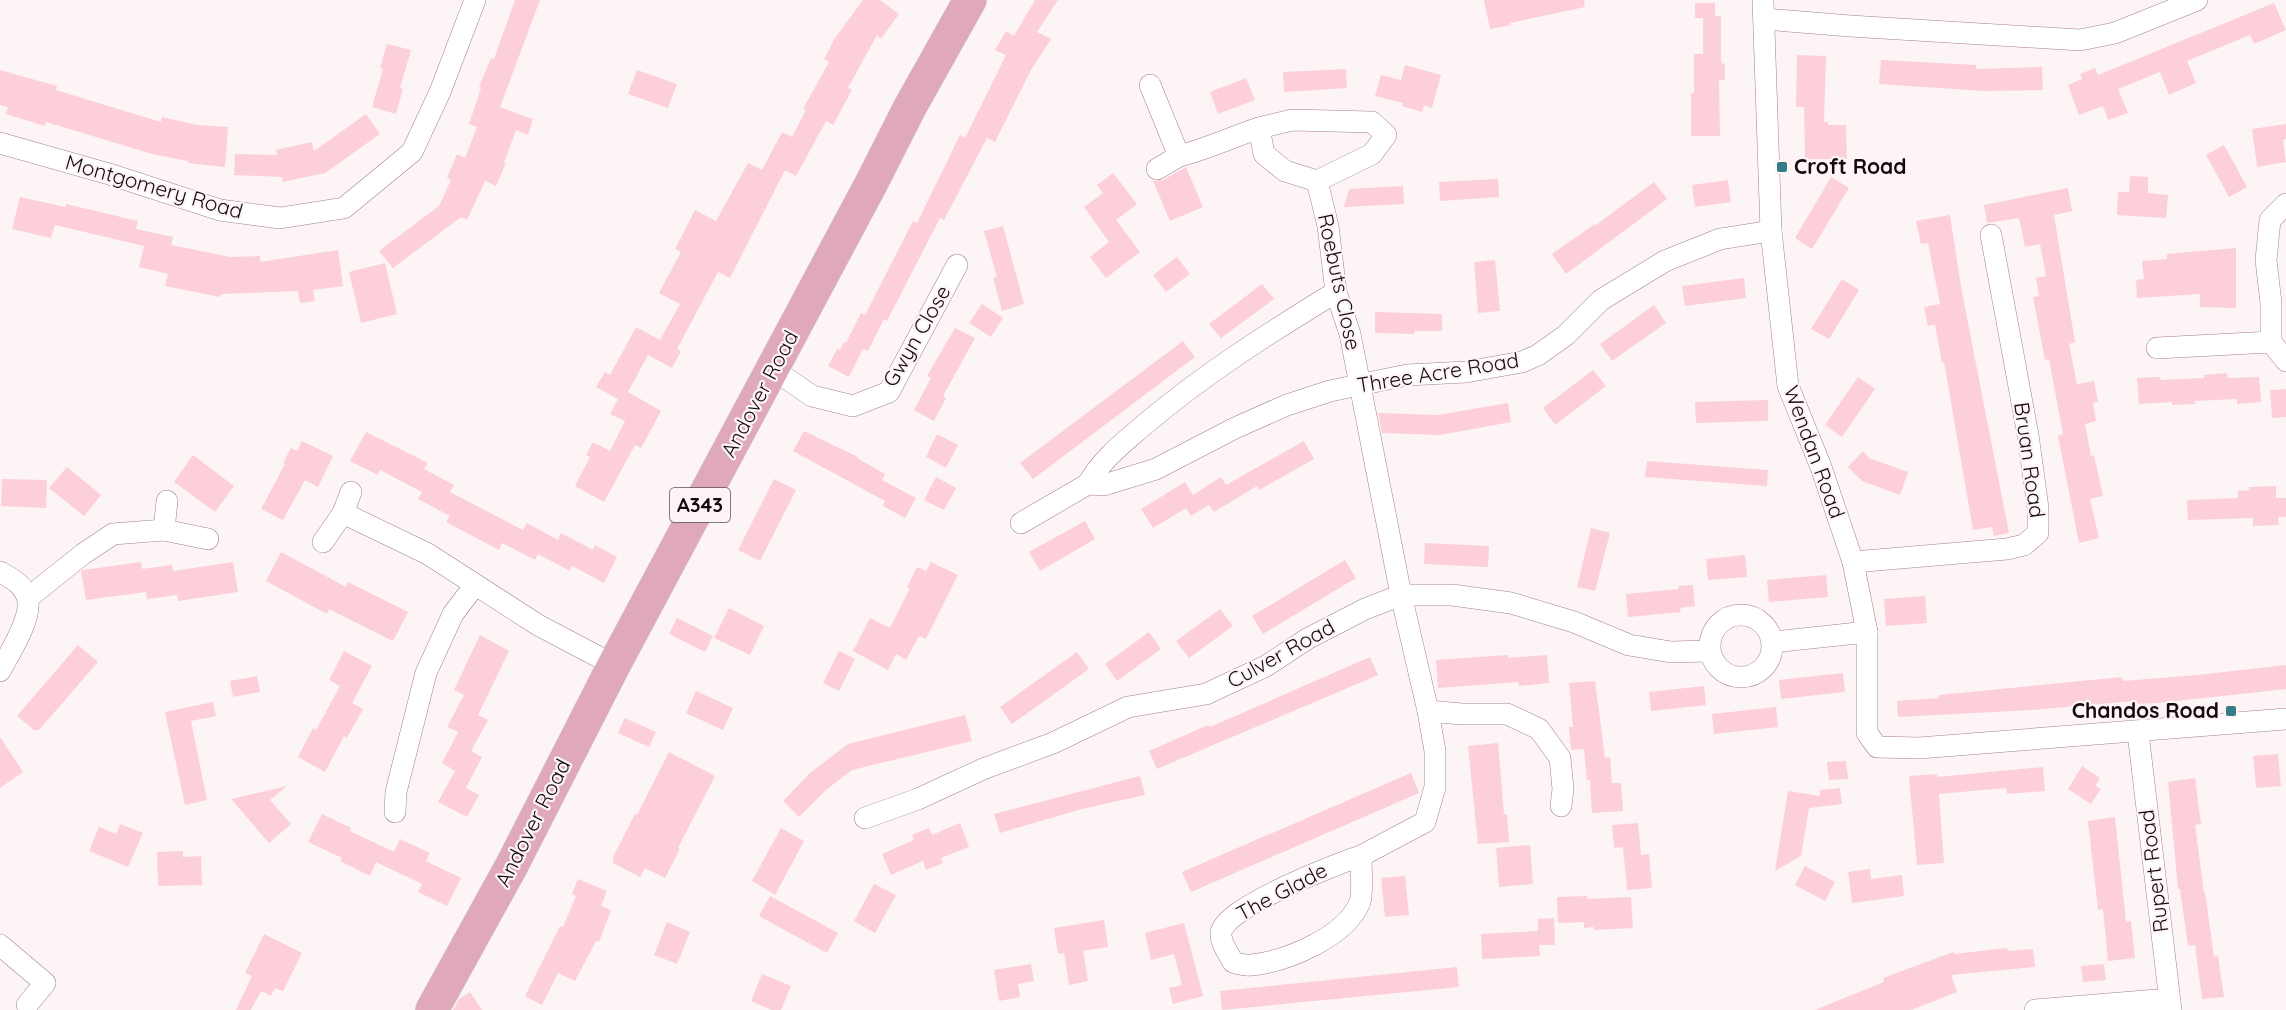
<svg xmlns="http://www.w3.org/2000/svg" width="2286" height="1010" font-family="Quicksand,sans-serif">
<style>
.building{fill:#fdcfdb}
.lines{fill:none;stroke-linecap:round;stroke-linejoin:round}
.street-casing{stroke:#a48089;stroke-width:22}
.primary-casing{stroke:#d5d3d4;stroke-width:34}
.street{stroke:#fff;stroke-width:21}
.primary{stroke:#dfa9ba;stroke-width:33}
.poi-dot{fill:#377d89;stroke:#fdf4f6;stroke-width:2}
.labels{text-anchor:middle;stroke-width:4.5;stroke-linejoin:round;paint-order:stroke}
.shield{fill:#fdf4f6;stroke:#5c5054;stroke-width:1.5}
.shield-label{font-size:20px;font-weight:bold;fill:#170a0e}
.poi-label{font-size:21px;font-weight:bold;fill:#170a0e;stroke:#fdf4f6;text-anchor:start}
.street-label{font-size:21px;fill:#170a0e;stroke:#fdf4f6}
</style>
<rect width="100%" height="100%" fill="#fdf4f6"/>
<!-- building -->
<g class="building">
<path d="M515,0H540L500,107L533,119L528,135L516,130L504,163H506L496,186L485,181L467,220L461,217L393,268L379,251L439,206L451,180L447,178L457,154L465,158L477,127L469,124L481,88L479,87L491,58L494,59Z"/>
<path d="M863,0H880L899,14L881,39L877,35L848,88L852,90L833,125L826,121L796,176L785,170L730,278L718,272L677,349L681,351L672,368L648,355L628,392L661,411L641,448L635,445L604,502L575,486L590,457L586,455L593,442L610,451L625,421L610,414L618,399L596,387L605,372L610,375L636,327L660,340L680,304L659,293L681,252L675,249L695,210L716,221L748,163L762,170L782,132L792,137L806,110L803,109L829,62L824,59L835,38Z"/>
<path d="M1035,0H1058L1037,32L1051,39L1031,70L995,142L987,138L944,220L940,218L887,321L884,319L868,351L863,349L849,377L828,366L837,349L840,350L844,342L846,343L861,313L865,315L913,221L917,223L960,135L965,138L1006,55L995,50L1006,31L1014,36Z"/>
<path d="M1484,0H1584L1585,7L1510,23L1511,25L1490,29Z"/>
<path d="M1695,3H1715V16H1721V63L1725,64V80H1719L1720,136H1691V93H1694V54H1703V18H1695Z"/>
<path d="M2274,3L2286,30L2254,44L2250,35L2187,61L2196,83L2169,95L2160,72L2118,89L2128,113L2108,120L2103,106L2079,115L2068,85L2082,79L2080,74L2095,68L2098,75Z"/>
<path d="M387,44L411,50L400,88L403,89L396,114L372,107L383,69L380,68Z"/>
<path d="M1797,55L1826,56L1824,122H1828V125H1846L1847,159H1805L1804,107H1796Z"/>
<path d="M1881,60L1976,65V69L2042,67L2043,90L1984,91L1879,84Z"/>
<path d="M1405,65L1441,75L1432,108L1424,105L1422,112L1402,106L1403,103L1375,96L1381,75L1401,80Z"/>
<path d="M1346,69L1347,88L1284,92L1283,72Z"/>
<path d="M0,70L57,86L56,90L161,122L162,117L197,125L228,127L225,167L188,163V161L152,154L46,122L45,126L6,114L8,107L0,105Z"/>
<path d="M637,70L677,84L668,108L628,94Z"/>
<path d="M1246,78L1255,100L1218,114L1210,92Z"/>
<path d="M366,114L380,134L325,173L283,182L282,177L234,175L235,154L277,155L276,150L312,142L314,151Z"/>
<path d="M2286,124V139L2283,140L2286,162L2257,167L2252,129Z"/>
<path d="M2224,145L2247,187L2229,197L2206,155Z"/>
<path d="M1186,167L1203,207L1170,221L1153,181L1163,180Z"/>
<path d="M1113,173L1137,204L1116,220L1140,252L1106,278L1090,257L1109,242L1084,207L1103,193L1097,185Z"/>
<path d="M2130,176L2148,177V193L2168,195L2166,218L2117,215L2118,192H2129Z"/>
<path d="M1831,177L1849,188L1812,249L1795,238Z"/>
<path d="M1498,179L1499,197L1440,201L1439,182Z"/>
<path d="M1728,180L1731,202L1695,207L1692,185Z"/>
<path d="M1654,182L1667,199L1566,274L1552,254L1595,224L1596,225Z"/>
<path d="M1403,186L1404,204L1344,207L1349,189Z"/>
<path d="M2068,188L2072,211L2054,215L2075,342L2069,344L2077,384L2094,381L2098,402L2093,403L2096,421L2085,424L2091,456L2094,455L2103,496L2090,499L2099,538L2079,543L2058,436L2063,434L2049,359L2045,360L2033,297L2039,296L2036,278L2046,276L2040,244L2025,247L2019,218L1987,223L1984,205Z"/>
<path d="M20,197L65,207L66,204L138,221L136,229L173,237L171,245L230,257L260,256V262L338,250L343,286L313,290L315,301L300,303L298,291L221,294L220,297L165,286L168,274L139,267L144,246L55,225L51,238L12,229Z"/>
<path d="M1950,215L1961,287L2009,533L1994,536L1992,527L1973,530L1944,362L1942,363L1935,325L1928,326L1924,307L1940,304L1928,243L1921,244L1916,221Z"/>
<path d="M1003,226L1024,304L1002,311L993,278L997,277L984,231Z"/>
<path d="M2236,248V308L2200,307V294L2137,298L2136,280L2144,279L2142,261L2167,259V254Z"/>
<path d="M1177,257L1190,274L1166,292L1153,275Z"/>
<path d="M1495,260L1500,311L1478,313L1474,262Z"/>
<path d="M385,263L397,314L361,323L349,272Z"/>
<path d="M1744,278L1746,298L1685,306L1682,286Z"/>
<path d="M1842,279L1859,290L1829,339L1811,329Z"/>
<path d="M1262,284L1274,299L1221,338L1209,324Z"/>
<path d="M982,304L1003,318L991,337L969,323Z"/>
<path d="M1654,305L1666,323L1612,361L1600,344Z"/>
<path d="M1375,312L1442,314V331H1415L1414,334L1375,333Z"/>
<path d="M955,328L975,338L943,396L946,398L934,421L914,410L931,378L927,376Z"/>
<path d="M1183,341L1195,357L1033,479L1020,463Z"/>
<path d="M1593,370L1606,386L1555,425L1543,408Z"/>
<path d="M2227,373L2228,378L2259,377L2261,402L2237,404V399L2195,401V404L2172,405V402L2139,404L2137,378L2160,377L2161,380L2204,378V375Z"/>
<path d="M1858,377L1875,389L1842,437L1825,425Z"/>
<path d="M2286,389V417L2272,418L2270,390Z"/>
<path d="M1768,400V421L1696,423L1695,402Z"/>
<path d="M1508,403L1511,422L1440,435L1382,433L1378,413L1438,415Z"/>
<path d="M804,431L858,457L857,458L885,474L882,480L916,498L905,518L883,506L885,501L793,451Z"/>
<path d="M366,432L428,463L424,469L454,485L450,492L523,530L527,523L558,540L561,533L593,550L595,545L617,557L604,583L572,566L570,571L538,554L535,560L502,543L499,550L446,522L450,516L418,499L422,492L380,470L378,475L350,461Z"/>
<path d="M937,434L958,445L946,468L926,457Z"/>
<path d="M302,441L333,456L318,487L305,480L283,520L261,509L285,464L283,463L291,448L297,451Z"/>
<path d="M1304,441L1314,459L1259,490L1257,486L1214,512L1209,505L1191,516L1186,508L1153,528L1141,509L1185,482L1193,495L1221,477L1226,485Z"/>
<path d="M1863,451L1869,458L1908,472L1900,495L1862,481L1848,467Z"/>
<path d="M193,455L234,486L215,512L174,482Z"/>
<path d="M1647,461L1768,470L1767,486L1645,477Z"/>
<path d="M67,467L101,495L84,516L49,488Z"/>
<path d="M936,477L956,488L944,510L924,500Z"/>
<path d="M2,479L47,480L46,508L1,506Z"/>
<path d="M774,479L796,490L760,561L738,550Z"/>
<path d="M2276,486V498H2286V517H2278L2279,525L2253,526V518L2188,520L2187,500L2238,498V491L2249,490V487Z"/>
<path d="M1085,521L1095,539L1040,571L1029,552Z"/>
<path d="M1591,528L1610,533L1595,591L1577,587Z"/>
<path d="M1425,543L1489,546L1488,567L1424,564Z"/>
<path d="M281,552L346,587L348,582L408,612L393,641L329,609L327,614L266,581Z"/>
<path d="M1745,555L1747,577L1708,580L1706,559Z"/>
<path d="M1345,560L1356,578L1263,634L1252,616Z"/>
<path d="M141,562L142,569L172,565L173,571L233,562L238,592L178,601L177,595L147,599L146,592L86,600L81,572L83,570Z"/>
<path d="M931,562L958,575L926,639L919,636L906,660L896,654L888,670L853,651L870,618L890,628L910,588L907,587L917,567L926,571Z"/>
<path d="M1826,575L1828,597L1769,602L1767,580Z"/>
<path d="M1693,585L1695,606L1680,608L1681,612L1628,617L1626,594L1679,589L1678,586Z"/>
<path d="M1925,596L1927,623L1886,626L1884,599Z"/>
<path d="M729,608L764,626L750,655L714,638Z"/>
<path d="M1220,609L1233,626L1189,658L1176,641Z"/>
<path d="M677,618L713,636L705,652L669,634Z"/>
<path d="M1149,632L1161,649L1117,681L1105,664Z"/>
<path d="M480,635L509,651L478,715L488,720L471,751L482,757L466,788L479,795L467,817L438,802L455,771L442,763L458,732L447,727L464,695L454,690Z"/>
<path d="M78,645L98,662L39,730H34L17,716Z"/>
<path d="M344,651L372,666L352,703L363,709L347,738L344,736L325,772L298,757L313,728L316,730L340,686L329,680Z"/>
<path d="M839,651L855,659L839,691L823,683Z"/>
<path d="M1077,652L1089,669L1012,724L1000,707Z"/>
<path d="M1508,655V658L1547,655L1549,683L1519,686L1518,682L1438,688L1436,660Z"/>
<path d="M1370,657L1378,675L1157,769L1149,751L1208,725L1210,727Z"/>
<path d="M2286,665V689L2158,703L2135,704L2134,701L2032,710L1898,717L1897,701L1939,698V695L2122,677L2123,681L2197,675Z"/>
<path d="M1843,673L1845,692L1781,699L1779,680Z"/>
<path d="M257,676L260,692L233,697L230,681Z"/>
<path d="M1595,681L1605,758L1610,757L1612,783H1621L1623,811L1592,813L1590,780H1587L1584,749L1571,750L1569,727H1573L1569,683Z"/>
<path d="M1704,686L1706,705L1651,711L1649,692Z"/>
<path d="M696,691L733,708L723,730L686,713Z"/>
<path d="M213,702L216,716L191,721L207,800L185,805L165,712Z"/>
<path d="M1776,707L1778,727L1714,734L1712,714Z"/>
<path d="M965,715L972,741L852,770L826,790L799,817L783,801L810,773L848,744Z"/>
<path d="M625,718L656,732L649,747L618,733Z"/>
<path d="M0,737L23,772L0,788Z"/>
<path d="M1498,743L1504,814H1507L1509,842L1478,844L1468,746Z"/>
<path d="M669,752L715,776L678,848L680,849L665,878L645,868L640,877L613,863V857L635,814L637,815Z"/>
<path d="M2278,754L2281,786L2256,788L2253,756Z"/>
<path d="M1846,761L1848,779L1829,780L1827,762Z"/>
<path d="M2082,766L2100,778L2095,786L2101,789L2091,804L2068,789Z"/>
<path d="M2043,767L2045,791L2007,794L2006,788L1939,794L1944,863L1917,865L1909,776L1937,774V777Z"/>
<path d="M1411,773L1419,793L1191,892L1182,872Z"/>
<path d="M1140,776L1145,795L1082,809L1000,833L994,814Z"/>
<path d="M2195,778L2201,824L2195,825L2204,893L2205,892L2214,957L2218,956L2224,997L2202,999L2195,945L2188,946L2180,889H2178L2168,782Z"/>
<path d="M287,786L270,800L291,824L269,843L231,799Z"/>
<path d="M1840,788L1842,804L1809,808L1801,856L1775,871L1788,791L1820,796V790Z"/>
<path d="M322,814L351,828L350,831L394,852L400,839L430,853L426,861L461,878L447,906L418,892L422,884L376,862L370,876L340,861L342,858L308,842Z"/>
<path d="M2115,817L2126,922L2131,921L2135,958L2108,961L2103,909L2098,910L2088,821Z"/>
<path d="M960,823L969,847L941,858L943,863L926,870L923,861L891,875L882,854L914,840L912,835L929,828L932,835Z"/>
<path d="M1638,823L1641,855L1649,854L1652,888L1627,890L1623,847L1614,848L1612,825Z"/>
<path d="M120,824L143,833L128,867L89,851L99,827L116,834Z"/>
<path d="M781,828L804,841L775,895L752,881Z"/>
<path d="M1530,845L1533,884L1499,887L1496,848Z"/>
<path d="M183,851V857L201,856L202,885L158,886L157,852Z"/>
<path d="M1805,866L1835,882L1825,901L1795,885Z"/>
<path d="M1870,869L1871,879L1902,875L1904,896L1852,903L1848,872Z"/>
<path d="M1405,876L1409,915L1385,917L1381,878Z"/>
<path d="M578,879L607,891L601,906L611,910L599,942L596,941L575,981L558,973L542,1005L525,996L560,926L563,927L576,896L572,894Z"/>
<path d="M874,884L896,895L875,933L854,921Z"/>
<path d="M770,896L838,933L827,953L759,916Z"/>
<path d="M1587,896V899L1631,897L1633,928L1594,930V927L1584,928V922L1558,923L1557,897Z"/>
<path d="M1554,918L1555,945H1539L1540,956L1482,959L1481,934L1538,931V919Z"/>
<path d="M1104,920L1108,947L1083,951L1088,981L1069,985L1064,953L1058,954L1054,928Z"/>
<path d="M667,922L690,932L677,964L654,955Z"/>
<path d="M1184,923L1203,996L1173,1004L1169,988L1182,985L1174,954L1151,960L1145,933Z"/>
<path d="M264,934L302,953L283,991L275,988L271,996L261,991L251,1010H236L252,976L245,973Z"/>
<path d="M2007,948L2008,951L2033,949L2035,967L1951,975L1957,992L1911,1010H1815L1884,982L1883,978L1953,952L1954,954Z"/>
<path d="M1031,964L1034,981L1018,984L1020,997L999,1001L994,970Z"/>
<path d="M2104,964L2106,980L2083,982L2081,966Z"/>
<path d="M1457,967L1459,987L1222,1010L1220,991Z"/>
<path d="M762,974L791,986L781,1010H772L751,1001Z"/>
<path d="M470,992L482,1010H453L459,999Z"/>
</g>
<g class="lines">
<defs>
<g id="street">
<path d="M1763,0L1771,231L1788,386L1821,467L1853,562L1867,632V733L1877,747L1919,748L2286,719"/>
<path d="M1764,19L1850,26L2080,40L2115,33L2197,0"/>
<path d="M1150,85L1179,156L1157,169"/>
<path d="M0,143L109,174L220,210L280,218L344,208L412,152L440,92L475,0"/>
<path d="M1179,156C1207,149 1232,137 1259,128"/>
<path d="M1317,181L1372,154L1386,135L1372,122L1292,120L1259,128L1264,154L1285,171L1317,181L1328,226L1336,292L1350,334L1401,595L1428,711L1435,751V787L1425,822L1361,856C1361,866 1363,894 1360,902C1346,937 1287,961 1252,965C1246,966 1239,964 1233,962C1229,954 1220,943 1221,933C1223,908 1338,863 1361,856"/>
<path d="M2271,342V303L2266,260L2270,220L2286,204"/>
<path d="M2157,348L2271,342L2286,361"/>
<path d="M773,369L812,396L853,406L889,392L957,265"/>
<path d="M1088,484C1102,459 1122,444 1144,425C1204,374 1269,333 1336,292"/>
<path d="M343,513L428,554L538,625L614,665"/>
<path d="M1021,523L1088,484L1104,485L1156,469L1235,428L1287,405L1330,391L1407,375L1466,372L1522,362L1538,355L1566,335L1601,300L1665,261L1720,239L1771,231"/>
<path d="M164,530L167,501"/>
<path d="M323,542L343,513L351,492"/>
<path d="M1853,562L2007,549L2024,545L2038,533V508L2028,435L1991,235"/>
<path d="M0,572C11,578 23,584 27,597C34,616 9,654 0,671"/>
<path d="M28,598L83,554L113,534L164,530L208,539"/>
<circle cx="1741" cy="646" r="31"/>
<path d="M1773,642L1867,632"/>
<path d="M1428,711L1462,714H1507L1539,729L1560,758L1563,789L1561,806"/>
<path d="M2138,733L2171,1010"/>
<path d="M395,812L396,792L426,673L453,614L475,585"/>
<path d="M865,818L918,799L983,769L1053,743L1128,707L1206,694L1266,666L1307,639L1365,609L1401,595H1452L1511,603L1574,622L1629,645L1671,652L1709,651"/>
<path d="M0,945L45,983L27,1005"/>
<path d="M2035,1010L2169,999"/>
</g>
<path id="primary" d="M432,1010L512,865L614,665L872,182L910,107L970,0"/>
</defs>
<!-- street casing -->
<use href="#street" class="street-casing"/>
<!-- primary casing -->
<use href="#primary" class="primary-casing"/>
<!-- street -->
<use href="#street" class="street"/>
<!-- primary -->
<use href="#primary" class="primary"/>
</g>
<!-- markers -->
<g class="poi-dot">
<rect x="1776" y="161" width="12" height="12" rx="3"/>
<rect x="2225" y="705" width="12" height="12" rx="3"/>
</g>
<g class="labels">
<!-- shield labels -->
<rect class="shield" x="670" y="488" width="60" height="34" rx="4.5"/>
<g class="shield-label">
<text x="700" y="512">A343</text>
</g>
<!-- poi labels -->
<g class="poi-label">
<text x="1794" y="174">Croft Road</text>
<text x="2219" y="718" text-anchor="end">Chandos Road</text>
</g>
<!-- street labels -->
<g class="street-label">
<text transform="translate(154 187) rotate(16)" y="7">Montgomery Road</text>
<text transform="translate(1339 282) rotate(78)" y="7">Roebuts Close</text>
<text transform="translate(917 336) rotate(-60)" y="7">Gwyn Close</text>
<text transform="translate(1438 373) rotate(-9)" y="7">Three Acre Road</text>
<text transform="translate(760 394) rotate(-62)" y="7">Andover Road</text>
<text transform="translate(1814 452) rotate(70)" y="7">Wendan Road</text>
<text transform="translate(2029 460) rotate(82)" y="7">Bruan Road</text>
<text transform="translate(1281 654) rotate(-29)" y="7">Culver Road</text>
<text transform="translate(533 823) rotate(-63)" y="7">Andover Road</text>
<text transform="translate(2154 871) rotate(-97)" y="7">Rupert Road</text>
<text transform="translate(1282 892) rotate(-28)" y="7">The Glade</text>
</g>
</g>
</svg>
